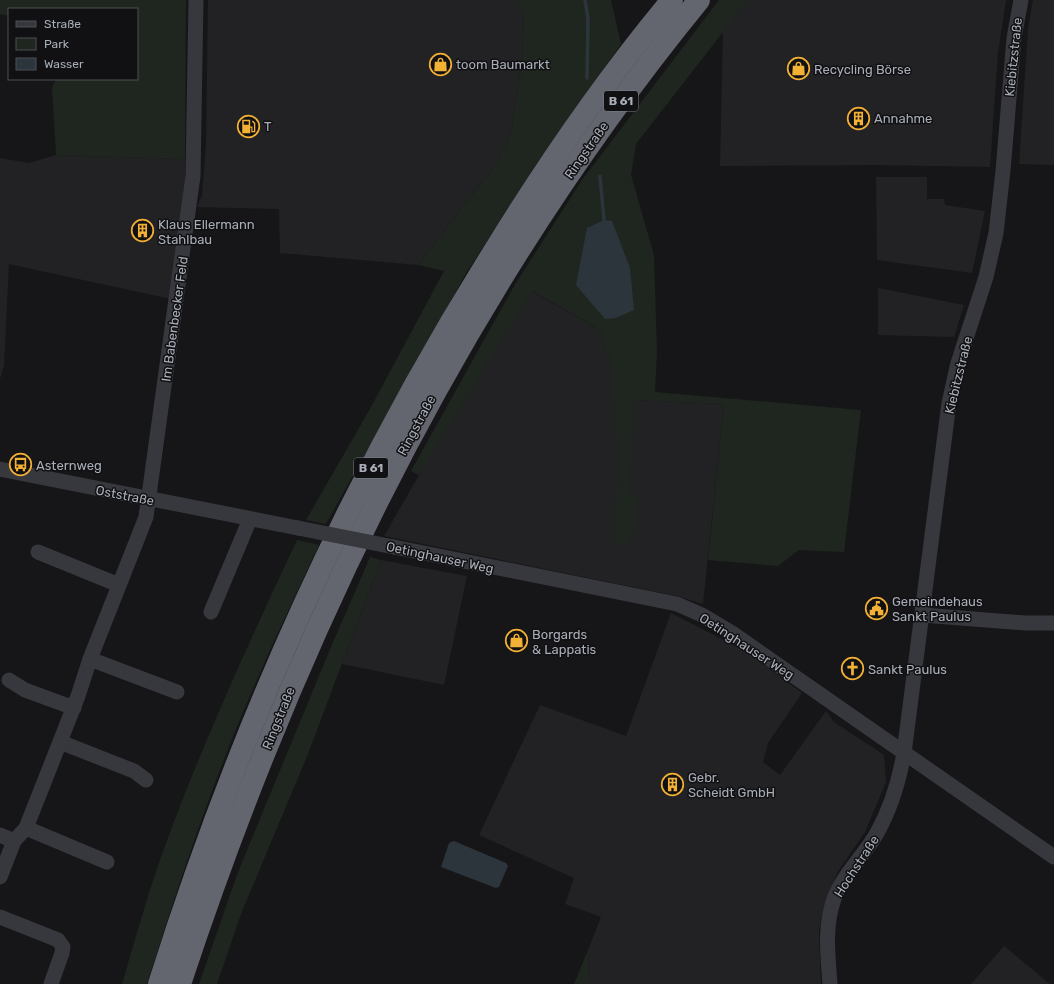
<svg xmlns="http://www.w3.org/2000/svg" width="1054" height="984" font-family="Rubik,sans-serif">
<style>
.built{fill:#222225}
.green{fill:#1e261f}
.water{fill:#2c353c}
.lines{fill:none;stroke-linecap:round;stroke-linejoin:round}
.stream{stroke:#2c353c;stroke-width:3.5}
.minor{stroke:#37383d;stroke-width:15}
.highway{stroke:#63666e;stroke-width:22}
.minor-bridge{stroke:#37383d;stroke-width:15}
.labels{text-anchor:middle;stroke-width:3;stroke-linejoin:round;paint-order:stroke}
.shield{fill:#111113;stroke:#7b7e86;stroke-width:1}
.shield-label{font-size:12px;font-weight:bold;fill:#a8adb8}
.street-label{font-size:13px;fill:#a8adb8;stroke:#111113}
.poi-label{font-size:13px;fill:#a8adb8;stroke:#111113;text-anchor:start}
</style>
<rect width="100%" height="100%" fill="#161618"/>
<!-- built -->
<g class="built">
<path d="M208,0H517L524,14L522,63L511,133L496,164L418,265L280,253L279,209L197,207L202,195L206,144Z"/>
<path d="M748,0H1006L998,53L990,167L876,165L720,166L723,30Z"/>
<path d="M1033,0H1054V165L1019,164L1028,29Z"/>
<path d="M56,155L185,159V181L171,299L9,264L4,366L0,379V158L29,163Z"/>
<path d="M876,177H927V199H944L945,205L985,211L972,273L877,260Z"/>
<path d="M878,288L964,305L954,337L878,335Z"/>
<path d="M531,291L599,329L610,362L614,399L724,404L703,604L677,596L384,536L419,475Z"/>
<path d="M381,560L467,576L444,685L342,664Z"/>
<path d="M671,613L745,651L802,693L768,743L763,762L780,775L826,711L834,722L884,755L886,782L865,832L837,873L823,909L819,932L821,984H589L588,950L601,917L565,904L574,878L479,835L540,705L626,736Z"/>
<path d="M1004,946L1050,984H971Z"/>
</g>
<!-- green -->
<g class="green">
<path d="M0,0H186L185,159L56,155L52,88L56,79H137V9H9V16L0,14Z"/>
<path d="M517,0H611L621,44L537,163L465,275L326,524L306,520L371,407L444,271L418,265L496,164L511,133L522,63L524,14Z"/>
<path d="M719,0H748L636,144L631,175L654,255L657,352L655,392L861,410L844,552L799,550L778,566L708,560L724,404L633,400L630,494L638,496L635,526L629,544L624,547L615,544L618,452L610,362L599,329L532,291L419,475L411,471L514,286L582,180Z"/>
<path d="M297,540L319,545C284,619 249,693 220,770C193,840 170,912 147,984H122C136,937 149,889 166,843C204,740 250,640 297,540Z"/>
<path d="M370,557L381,560L308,754L241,914L217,984H199L238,872L328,654Z"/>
<path d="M588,950L589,984H574Z"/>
</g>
<!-- water -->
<g class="water">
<path d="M604,220L612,221L630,268L634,310L616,318L605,319L576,285L587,228Z"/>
<path d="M454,841L506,863L508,866L499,887L496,888L441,867L449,843Z"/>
</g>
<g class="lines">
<!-- stream -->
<g class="stream">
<path d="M585,0L588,19L587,78"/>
<path d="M600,176L604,220"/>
</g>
<!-- minor -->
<g class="minor">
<path d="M0,469L298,528"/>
<path d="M394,547L677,604L702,615L732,633L1054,857"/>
<path d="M38,552L119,585"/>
<path d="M211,612L250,519"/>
<path d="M922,615L1025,623H1054"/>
<path d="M90,659L177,692"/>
<path d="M9,680L25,690L74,708"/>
<path d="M60,742L134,771L146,780"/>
<path d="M26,828L107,862"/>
<path d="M0,835L14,841"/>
<path d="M0,877L14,841L26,828L78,696L90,659L146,517L193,176L196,0"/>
<path d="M0,917L58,940L63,947L62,953L51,984"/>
<path d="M830,984C828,956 824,927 834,899C843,874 864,856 877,833C891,808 899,781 904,753L949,403L958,363L986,277L996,233L1003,171L1014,38L1021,0"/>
</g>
<!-- highway -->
<g class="highway">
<path d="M159,984C239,730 350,482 491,256C545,168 606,79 672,0"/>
<path d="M180,984C297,630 462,290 699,0"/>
</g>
<!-- minor-bridge -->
<path class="minor-bridge" d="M298,528L394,547"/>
</g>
<!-- icons -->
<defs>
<symbol id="shop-ring" viewBox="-11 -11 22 22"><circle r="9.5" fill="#111113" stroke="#f2b134" stroke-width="1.5"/><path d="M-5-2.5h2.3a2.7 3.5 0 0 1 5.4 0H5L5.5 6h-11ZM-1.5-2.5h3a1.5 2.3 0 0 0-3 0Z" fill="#f2b134"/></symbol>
<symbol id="building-ring" viewBox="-11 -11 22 22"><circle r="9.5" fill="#111113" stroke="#f2b134" stroke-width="1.5"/><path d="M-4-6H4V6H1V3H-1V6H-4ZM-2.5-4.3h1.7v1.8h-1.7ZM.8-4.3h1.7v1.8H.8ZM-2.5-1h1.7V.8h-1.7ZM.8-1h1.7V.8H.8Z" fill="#f2b134"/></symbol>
<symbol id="fuel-ring" viewBox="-11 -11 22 22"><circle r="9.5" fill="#111113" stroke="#f2b134" stroke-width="1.5"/><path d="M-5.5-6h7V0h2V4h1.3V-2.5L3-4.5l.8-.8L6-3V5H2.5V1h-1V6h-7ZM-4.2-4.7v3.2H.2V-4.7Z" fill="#f2b134"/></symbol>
<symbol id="bus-ring" viewBox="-11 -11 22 22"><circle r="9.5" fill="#111113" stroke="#f2b134" stroke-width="1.5"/><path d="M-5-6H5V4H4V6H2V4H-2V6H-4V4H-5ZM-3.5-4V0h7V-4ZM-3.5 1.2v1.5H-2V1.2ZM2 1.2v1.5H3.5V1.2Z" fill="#f2b134"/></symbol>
<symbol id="civic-ring" viewBox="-11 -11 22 22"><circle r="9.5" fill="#111113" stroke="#f2b134" stroke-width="1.5"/><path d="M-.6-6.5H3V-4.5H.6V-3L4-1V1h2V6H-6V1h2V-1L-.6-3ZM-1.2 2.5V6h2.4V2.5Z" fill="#f2b134"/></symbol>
<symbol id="church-ring" viewBox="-11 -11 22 22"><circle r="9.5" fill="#111113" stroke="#f2b134" stroke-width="1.5"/><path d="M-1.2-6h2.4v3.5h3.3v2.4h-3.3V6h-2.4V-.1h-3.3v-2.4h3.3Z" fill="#f2b134"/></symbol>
</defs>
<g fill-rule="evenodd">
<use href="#shop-ring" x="428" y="52" width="25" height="25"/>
<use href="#shop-ring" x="786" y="56" width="25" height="25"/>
<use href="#building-ring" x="846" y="106" width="25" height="25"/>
<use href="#fuel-ring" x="236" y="114" width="25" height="25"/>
<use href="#building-ring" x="130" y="218" width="25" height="25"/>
<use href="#bus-ring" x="8" y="452" width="25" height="25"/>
<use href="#civic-ring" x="864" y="596" width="25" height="25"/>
<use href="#shop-ring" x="504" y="628" width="25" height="25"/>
<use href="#church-ring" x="840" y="656" width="25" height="25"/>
<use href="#building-ring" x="660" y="772" width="25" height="25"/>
</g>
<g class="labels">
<!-- shield labels -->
<g class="shield">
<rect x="604" y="91" width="34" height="20" rx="3"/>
<rect x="354" y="458" width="34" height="20" rx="3"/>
</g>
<g class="shield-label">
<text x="621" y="105">B 61</text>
<text x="371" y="472">B 61</text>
</g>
<!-- street labels -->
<g class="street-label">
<text transform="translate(1013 57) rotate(-84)" y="5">Kiebitzstraße</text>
<text transform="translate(586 150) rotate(-55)" y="5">Ringstraße</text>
<text transform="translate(174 319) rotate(-82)" y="5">Im Babenbecker Feld</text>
<text transform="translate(958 375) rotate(-76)" y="5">Kiebitzstraße</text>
<text transform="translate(416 425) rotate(-62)" y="5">Ringstraße</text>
<text transform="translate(125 495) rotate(11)" y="5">Oststraße</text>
<text transform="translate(440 557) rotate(12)" y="5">Oetinghauser Weg</text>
<text transform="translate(747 646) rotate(33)" y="5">Oetinghauser Weg</text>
<text transform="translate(278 718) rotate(-68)" y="5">Ringstraße</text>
<text transform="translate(856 866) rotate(-57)" y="5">Hochstraße</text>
</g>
<!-- poi labels -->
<g class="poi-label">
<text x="456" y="69">toom Baumarkt</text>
<text x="814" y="74">Recycling Börse</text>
<text x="874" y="123">Annahme</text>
<text x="264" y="131">T</text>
<text x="158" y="229">Klaus Ellermann<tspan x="158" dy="15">Stahlbau</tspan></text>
<text x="36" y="470">Asternweg</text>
<text x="892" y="606">Gemeindehaus<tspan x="892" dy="15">Sankt Paulus</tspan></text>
<text x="532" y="639">Borgards<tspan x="532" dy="15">&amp; Lappatis</tspan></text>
<text x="868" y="674">Sankt Paulus</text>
<text x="688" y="782">Gebr.<tspan x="688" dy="15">Scheidt GmbH</tspan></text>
</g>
</g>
<!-- legend -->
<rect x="8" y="8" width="130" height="72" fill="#111113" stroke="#4d4f55"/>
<rect x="16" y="21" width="20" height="6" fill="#37383d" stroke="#4d4f55"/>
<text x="44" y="28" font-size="12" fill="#a8adb8">Straße</text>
<rect x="16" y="38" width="20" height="12" fill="#1e261f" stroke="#4d4f55"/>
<text x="44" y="48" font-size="12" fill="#a8adb8">Park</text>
<rect x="16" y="58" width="20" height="12" fill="#2c353c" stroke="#4d4f55"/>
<text x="44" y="68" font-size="12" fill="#a8adb8">Wasser</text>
</svg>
